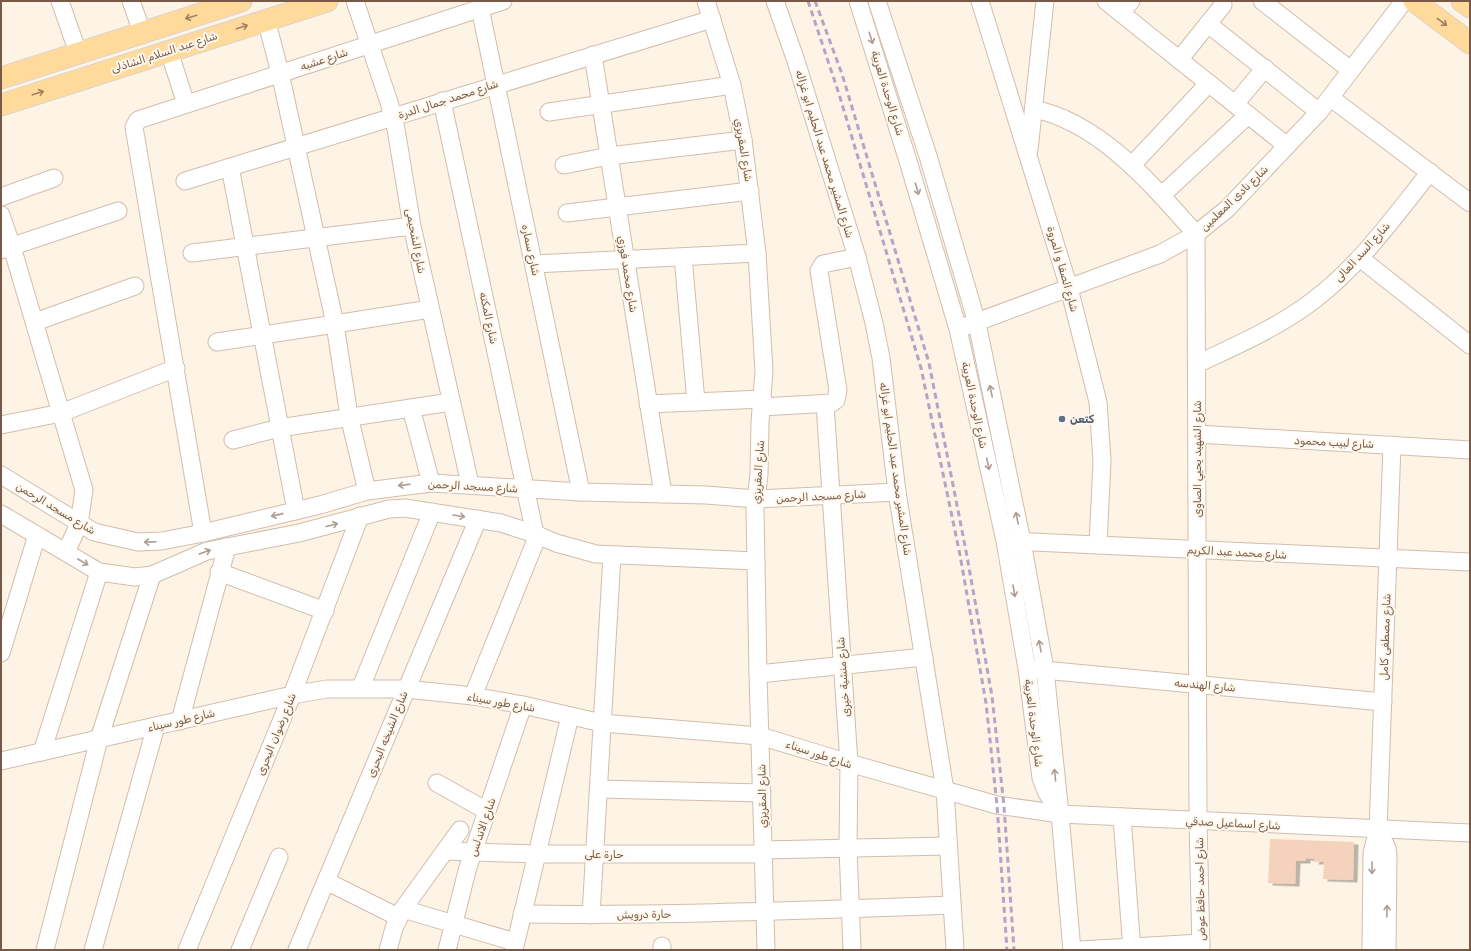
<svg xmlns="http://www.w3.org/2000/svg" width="1471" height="951" font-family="Rubik,'Noto Sans Arabic',sans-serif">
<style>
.building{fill:#f4d2bb;filter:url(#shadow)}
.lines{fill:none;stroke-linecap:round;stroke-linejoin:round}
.minor-casing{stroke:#d2bdad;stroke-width:19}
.major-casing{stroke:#dcd4cf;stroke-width:23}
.minor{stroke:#fff;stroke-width:17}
.major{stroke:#ffda9a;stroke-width:21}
.rail{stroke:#b7a2c8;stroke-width:3;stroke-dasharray:6 4;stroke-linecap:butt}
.oneway{stroke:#a08061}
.oneway2{stroke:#ae9b91}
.service-dot{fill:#5c6f8a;stroke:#fff8ec;stroke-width:1.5}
.labels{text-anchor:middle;stroke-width:4;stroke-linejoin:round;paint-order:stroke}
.street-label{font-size:11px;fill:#785948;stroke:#fff8ec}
.service-label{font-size:11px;font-weight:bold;fill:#4e5e75;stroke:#fff8ec;text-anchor:start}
</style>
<defs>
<filter id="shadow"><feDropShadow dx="4.5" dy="2.5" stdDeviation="0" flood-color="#0004"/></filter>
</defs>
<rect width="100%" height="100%" fill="#fdf4e5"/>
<!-- building -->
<path class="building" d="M1270,839L1354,842L1353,880L1323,879L1324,862H1314L1315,859L1306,858V861H1296L1295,884L1268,883Z"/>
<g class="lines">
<defs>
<g id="minor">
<path d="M60,1L78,53"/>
<path d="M131,1L142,32"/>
<path d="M355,1L389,102L396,129L412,226L470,484"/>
<path d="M706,1L732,85L743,140L757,253L764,371L760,422L759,474L755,509L758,674L766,950"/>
<path d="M775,1L796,61L857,257L874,323L881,358L897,492L945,790L955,950"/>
<path d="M858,1L908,161L958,329L1005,541L1027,669L1041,778L1047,793L1057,809"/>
<path d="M877,1L928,156L977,323L1022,542L1045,670L1060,814L1072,950"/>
<path d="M980,1L1069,288L1098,402L1102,461L1098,545"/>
<path d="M1106,1L1287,146"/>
<path d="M1262,1L1344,65"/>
<path d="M480,8L581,492"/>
<path d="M1121,13L1131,1"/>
<path d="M266,19L280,73L335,324L430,309"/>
<path d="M1208,24L1319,112"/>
<path d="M169,51L186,104"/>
<path d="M593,55L663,494"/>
<path d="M1179,60L1223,5"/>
<path d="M1331,98L1470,203"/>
<path d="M442,101L535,534"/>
<path d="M1235,104L1265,68"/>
<path d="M1034,109C1101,123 1152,185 1196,234L1198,821L1201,950"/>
<path d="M549,112L732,85"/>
<path d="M1029,150L1045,1"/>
<path d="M564,165L609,156L743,140"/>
<path d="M1132,165L1209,83"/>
<path d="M230,167L296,511"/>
<path d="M185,181L712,19"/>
<path d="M1162,195L1248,115"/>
<path d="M1,197L54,178"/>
<path d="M567,213L750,191"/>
<path d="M1,215L12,247L61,413L1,425"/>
<path d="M1,250L118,211"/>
<path d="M192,253L412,226"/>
<path d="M683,257L696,402"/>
<path d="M1360,258L1470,345"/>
<path d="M534,264L757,253"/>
<path d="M35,322L135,286"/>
<path d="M966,326L1160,254L1196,234L1227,209L1319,112L1404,1"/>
<path d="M217,342L335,324L349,416L367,491"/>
<path d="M1197,364C1237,345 1279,327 1314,300C1360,265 1394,217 1430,172"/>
<path d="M648,404L763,399"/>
<path d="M825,404L849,763L848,848L852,950"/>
<path d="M761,407L832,403L836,400L838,390L819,271L823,264L857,257"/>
<path d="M411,408L431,483"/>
<path d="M1197,434L1470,450"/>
<path d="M233,440L279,428L451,402"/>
<path d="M1,475L94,532L138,542L162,541L203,533L320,505L367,491L431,483L581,492L706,495L756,499L897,492"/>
<path d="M1,514L99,572L135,577L152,575L207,551L299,533L389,509L405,508L501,523L535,534L556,543L596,554L756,561"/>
<path d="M203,533L134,127L138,120L503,1"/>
<path d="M1011,541L1470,562"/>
<path d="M66,552L79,524L84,490L61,413L176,368"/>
<path d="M219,572L325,611"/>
<path d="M1,653L37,535"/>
<path d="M1033,669L1383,702"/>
<path d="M758,674L924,657"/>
<path d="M361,687L432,512"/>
<path d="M473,696L538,535"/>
<path d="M180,721L227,547"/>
<path d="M42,752L99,572"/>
<path d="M1,761L292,695L327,689H406L473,696L523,705L602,723L760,736L849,763L997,805L1060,814L1470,833"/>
<path d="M437,783L487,811"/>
<path d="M599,789L762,793"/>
<path d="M1122,817L1132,950"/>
<path d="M1378,830L1387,848L1388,857L1387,950"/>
<path d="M763,850L948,846"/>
<path d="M445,851L536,854H763"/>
<path d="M326,881L398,917"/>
<path d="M403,909L515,942"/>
<path d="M522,914C665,916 809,910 952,905"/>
<path d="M591,915L612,556"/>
<path d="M662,946V950"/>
<path d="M45,950L99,739L152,575"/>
<path d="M93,950L156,726"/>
<path d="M187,950L292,695L360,516"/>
<path d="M240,950L279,857"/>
<path d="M297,950L478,519"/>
<path d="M388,950L394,928L403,909L460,830"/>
<path d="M447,950L468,867L523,705"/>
<path d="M514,950L570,716"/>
<path d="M1080,950L1201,943"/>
<path d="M1371,950L1372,853L1378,830L1392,445"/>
</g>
<g id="major">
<path d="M1414,1L1470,43"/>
<path d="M1462,1L1470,7"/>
<path d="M1,78L241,1"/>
<path d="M1,105L327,1"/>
</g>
</defs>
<!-- minor casing -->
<use href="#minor" class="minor-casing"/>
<!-- major casing -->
<use href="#major" class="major-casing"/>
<!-- minor -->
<use href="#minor" class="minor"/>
<!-- major -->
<use href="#major" class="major"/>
<!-- rail -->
<g class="rail">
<path d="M808,1L839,94L921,368L960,555L986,703L997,805L1007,950"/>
<path d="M815,1L842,74L929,363L966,551L992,696L1004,806L1014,950"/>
</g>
</g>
<!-- one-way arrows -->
<defs><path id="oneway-shaft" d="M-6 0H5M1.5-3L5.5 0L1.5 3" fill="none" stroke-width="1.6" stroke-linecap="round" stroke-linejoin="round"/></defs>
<g class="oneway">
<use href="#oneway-shaft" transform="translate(191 17) rotate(163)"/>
<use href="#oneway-shaft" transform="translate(1442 22) rotate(37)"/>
<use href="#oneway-shaft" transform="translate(242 27) rotate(-18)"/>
<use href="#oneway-shaft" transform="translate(38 93) rotate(-18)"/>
</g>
<g class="oneway2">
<use href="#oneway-shaft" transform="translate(871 38) rotate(73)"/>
<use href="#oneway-shaft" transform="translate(917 189) rotate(74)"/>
<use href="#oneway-shaft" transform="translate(991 391) rotate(-102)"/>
<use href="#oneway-shaft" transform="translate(988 464) rotate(78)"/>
<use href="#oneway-shaft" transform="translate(404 485) rotate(173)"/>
<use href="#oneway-shaft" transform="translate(277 515) rotate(167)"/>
<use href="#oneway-shaft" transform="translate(459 516) rotate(9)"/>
<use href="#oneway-shaft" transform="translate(1017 518) rotate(-102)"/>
<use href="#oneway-shaft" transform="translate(332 525) rotate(-15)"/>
<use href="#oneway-shaft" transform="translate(150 542) rotate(178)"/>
<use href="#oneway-shaft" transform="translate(205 552) rotate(-20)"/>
<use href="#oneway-shaft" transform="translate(83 562) rotate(30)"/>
<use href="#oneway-shaft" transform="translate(1014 591) rotate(80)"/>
<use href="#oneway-shaft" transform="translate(1040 646) rotate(-100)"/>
<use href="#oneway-shaft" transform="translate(1055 775) rotate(-96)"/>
<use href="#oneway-shaft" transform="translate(1372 868) rotate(91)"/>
<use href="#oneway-shaft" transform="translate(1387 911) rotate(-89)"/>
</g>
<!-- markers -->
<circle class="service-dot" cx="1062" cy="419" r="4"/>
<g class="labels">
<!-- street labels -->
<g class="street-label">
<text transform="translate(164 52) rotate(-18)" y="4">شارع عبد السلام الشاذلى</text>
<text transform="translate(324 59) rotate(-18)" y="4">شارع عشبه</text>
<text transform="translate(888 93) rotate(73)" y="4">شارع الوحدة العربية</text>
<text transform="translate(448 99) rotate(-18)" y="4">شارع محمد جمال الدرة</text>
<text transform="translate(744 150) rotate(81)" y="4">شارع المقريزي</text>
<text transform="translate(825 154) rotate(73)" y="4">شارع المشير محمد عبد الحليم ابو غزاله</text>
<text transform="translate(1234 198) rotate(-44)" y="4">شارع نادى المعلمين</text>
<text transform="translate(416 241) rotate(79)" y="4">شارع الشحيمى</text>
<text transform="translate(531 250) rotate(78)" y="4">شارع سماره</text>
<text transform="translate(1362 252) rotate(-48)" y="4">شارع السد العالى</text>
<text transform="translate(1063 269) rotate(74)" y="4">شارع الصفا و المروة</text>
<text transform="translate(628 274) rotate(81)" y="4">شارع محمد فوزي</text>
<text transform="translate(489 318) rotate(78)" y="4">شارع المكنه</text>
<text transform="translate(975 405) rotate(78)" y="4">شارع الوحدة العربية</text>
<text transform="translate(1334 442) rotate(3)" y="4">شارع لبيب محمود</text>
<text transform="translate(1197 459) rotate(-90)" y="4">شارع الشهيد يحيي الصاوى</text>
<text transform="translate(896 469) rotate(82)" y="4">شارع المشير محمد عبد الحليم ابو غزاله</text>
<text transform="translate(758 472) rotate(-86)" y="4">شارع المقريزي</text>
<text transform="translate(473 486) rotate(3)" y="4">شارع مسجد الرحمن</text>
<text transform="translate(821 496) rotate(-3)" y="4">شارع مسجد الرحمن</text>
<text transform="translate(56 508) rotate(31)" y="4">شارع مسجد الرحمن</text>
<text transform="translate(1237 552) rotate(3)" y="4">شارع محمد عبد الكريم</text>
<text transform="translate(1385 637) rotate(-88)" y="4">شارع مصطفى كامل</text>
<text transform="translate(843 677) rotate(-94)" y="4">شارع منشية خيرى</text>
<text transform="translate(1205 685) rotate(5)" y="4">شارع الهندسه</text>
<text transform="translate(501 702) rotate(10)" y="4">شارع طور سيناء</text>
<text transform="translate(181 720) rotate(-13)" y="4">شارع طور سيناء</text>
<text transform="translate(1034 723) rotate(83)" y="4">شارع الوحدة العربية</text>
<text transform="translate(276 734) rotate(-68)" y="4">شارع رضوان البحرى</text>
<text transform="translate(387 734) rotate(-68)" y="4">شارع الشيخه البحرى</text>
<text transform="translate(819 754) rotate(18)" y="4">شارع طور سيناء</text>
<text transform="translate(762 796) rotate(-91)" y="4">شارع المقريزي</text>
<text transform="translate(1233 823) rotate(3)" y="4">شارع اسماعيل صدقي</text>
<text transform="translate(482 827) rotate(-71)" y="4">شارع الاندلس</text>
<text x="604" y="858">حارة على</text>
<text transform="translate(1200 889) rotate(-91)" y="4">شارع احمد حافظ عوض</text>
<text transform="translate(644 914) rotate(-1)" y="4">حارة درويش</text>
</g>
<!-- service labels -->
<g class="service-label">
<text x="1070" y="423">كتعن</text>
</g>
</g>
<!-- border -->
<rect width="1471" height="951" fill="none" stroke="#785948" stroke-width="4"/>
</svg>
